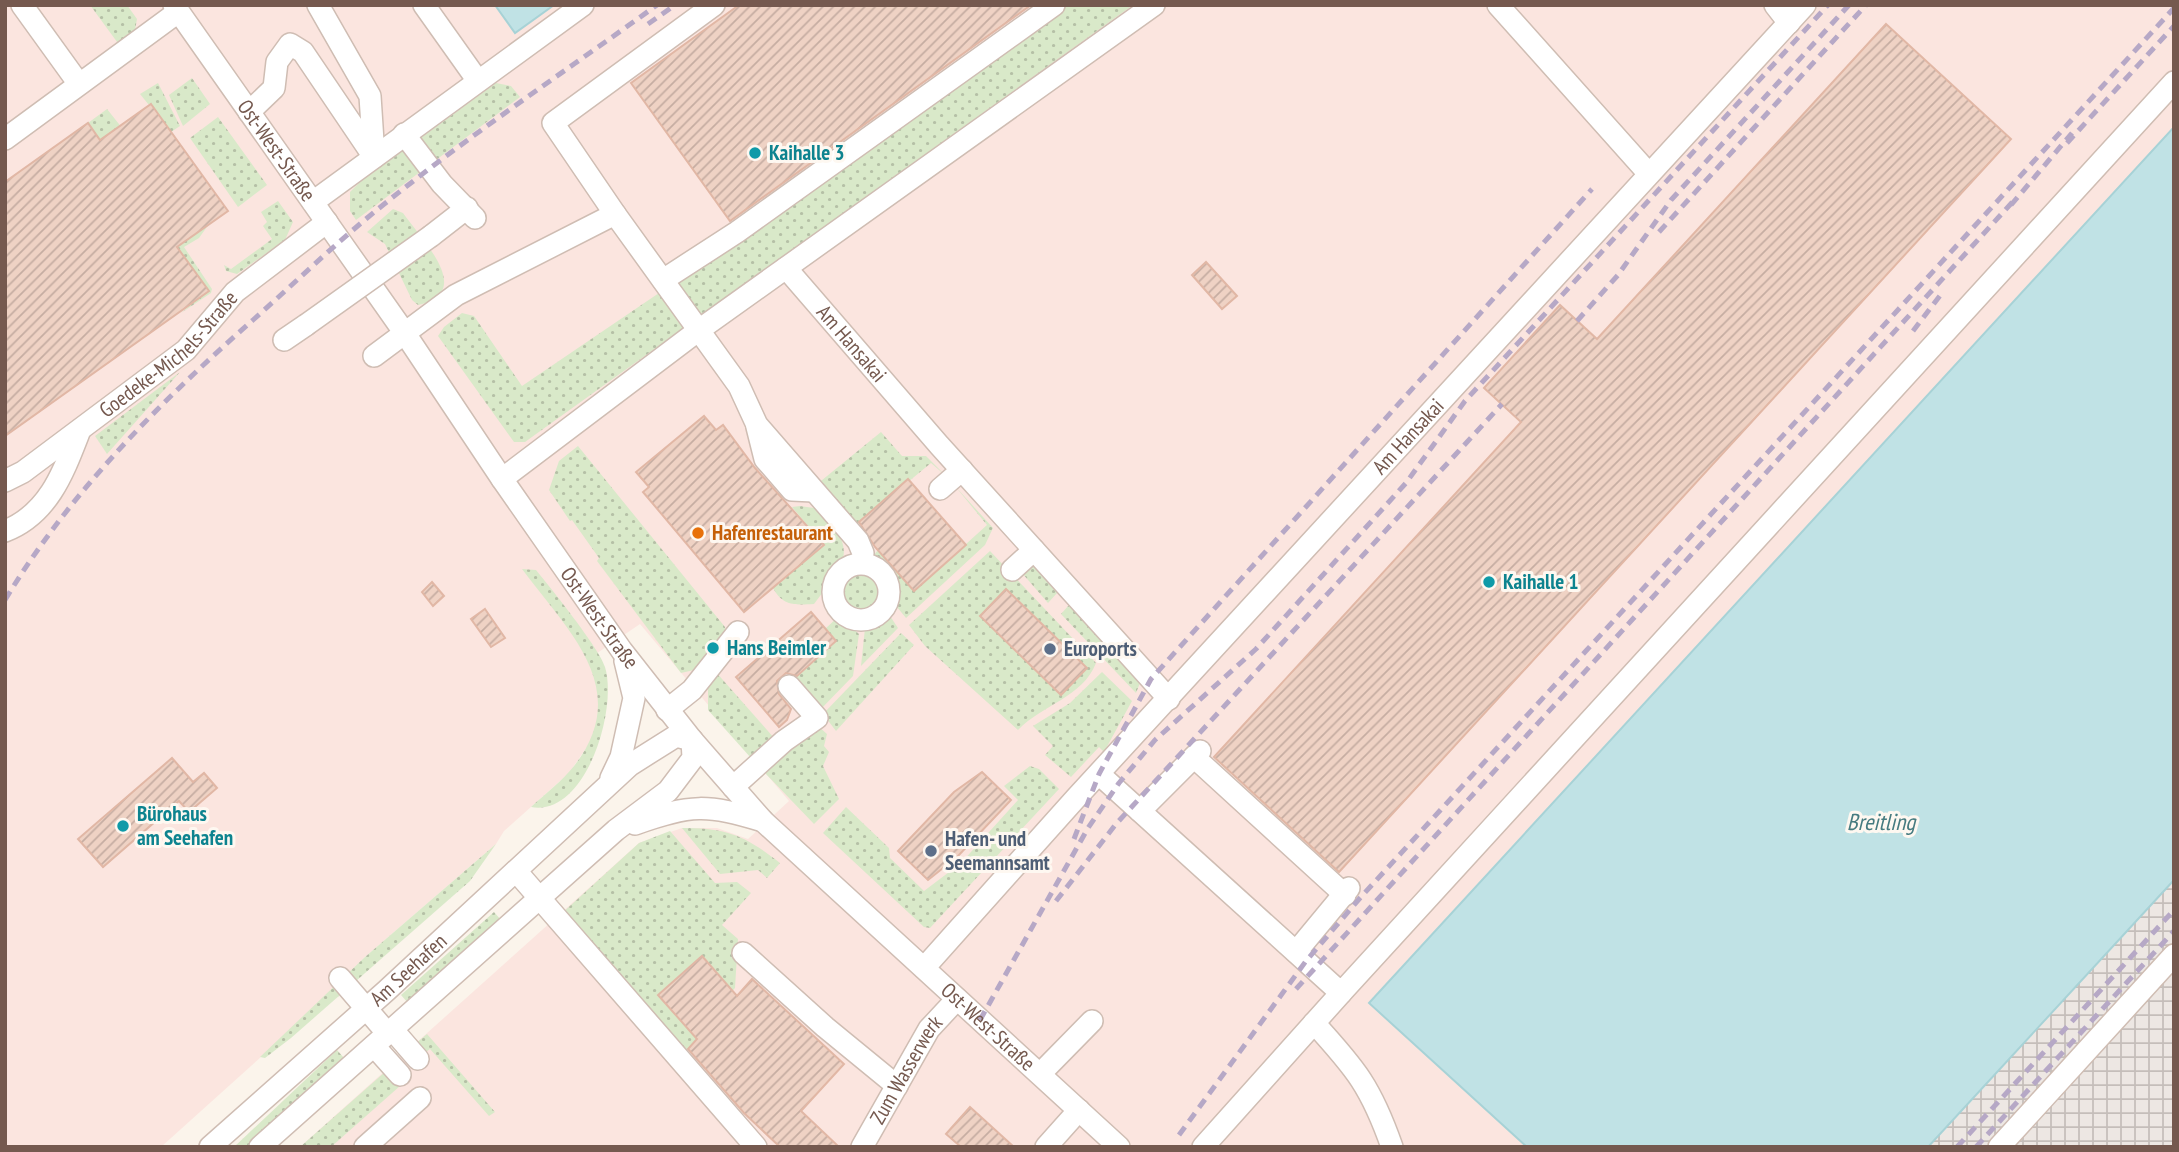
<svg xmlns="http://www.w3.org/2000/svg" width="2179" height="1152" font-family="'PT Sans Narrow',sans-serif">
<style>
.commercial{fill:#fbe5df}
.industrial{fill:url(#industrial-grid)}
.grass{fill:url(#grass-dots)}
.water{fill:#c0e2e5;stroke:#a7d2d6;stroke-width:2}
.building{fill:url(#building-hatch);stroke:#e1b7a5;stroke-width:2}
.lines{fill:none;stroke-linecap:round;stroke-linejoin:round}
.minor-casing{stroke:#cfbdb3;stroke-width:24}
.minor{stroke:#fff;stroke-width:21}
.rail{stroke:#b6a8c6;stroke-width:5;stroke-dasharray:10 7;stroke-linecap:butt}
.minor-bridge-casing{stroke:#cfbdb3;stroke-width:24;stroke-linecap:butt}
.minor-bridge{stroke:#fff;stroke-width:21}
.culture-dot{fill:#0f9aa8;stroke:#fef8f1;stroke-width:2.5}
.food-dot{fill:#e8710a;stroke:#fef8f1;stroke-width:2.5}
.service-dot{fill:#5c6f8a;stroke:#fef8f1;stroke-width:2.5}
.labels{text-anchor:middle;stroke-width:6;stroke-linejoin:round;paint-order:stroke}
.street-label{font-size:21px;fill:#75594f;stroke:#fef8f1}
.culture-label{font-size:21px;font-weight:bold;fill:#0d838f;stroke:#fef8f1;text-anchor:start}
.food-label{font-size:21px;font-weight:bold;fill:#c56008;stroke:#fef8f1;text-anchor:start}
.service-label{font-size:21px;font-weight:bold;fill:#4e5e75;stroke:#fef8f1;text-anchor:start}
.water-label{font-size:23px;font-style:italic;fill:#467b80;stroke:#fef8f1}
</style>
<defs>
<pattern id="industrial-grid" width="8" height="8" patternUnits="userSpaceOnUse" patternTransform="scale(1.75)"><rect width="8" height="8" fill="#ede7e3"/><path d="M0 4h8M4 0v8" fill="none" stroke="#c5beba"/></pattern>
<pattern id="grass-dots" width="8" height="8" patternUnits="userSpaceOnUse" patternTransform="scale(1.75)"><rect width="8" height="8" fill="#d9e9c9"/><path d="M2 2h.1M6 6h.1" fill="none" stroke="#b5c0a6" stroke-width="1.8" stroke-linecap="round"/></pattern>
<pattern id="building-hatch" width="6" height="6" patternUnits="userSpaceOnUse" patternTransform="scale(1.75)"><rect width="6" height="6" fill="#efd2c4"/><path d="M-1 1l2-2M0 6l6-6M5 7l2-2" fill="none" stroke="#c6ada2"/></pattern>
</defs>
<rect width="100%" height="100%" fill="#fbf4eb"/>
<!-- commercial -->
<path class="commercial" d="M5,5H495L515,33L554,5H2174V127L1369,1002L1527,1147H300L639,843L682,828H717L748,839L789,801L640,624L587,660L595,673L599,698L597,725L591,741L569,773L504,831L496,844L365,957L311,1012L161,1147H5Z"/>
<!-- industrial -->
<path class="industrial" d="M2174,880V1147H1928Z"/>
<!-- grass -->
<g class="grass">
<path d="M90,5H127L137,19L135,30L120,46Z"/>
<path d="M1067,5H1133L525,442H514L438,336L444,327L462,313L474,316L522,386L740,238Z"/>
<path d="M192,78L210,104L183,126L169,95Z"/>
<path d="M158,83L180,126L171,132L140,94Z"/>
<path d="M496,83L511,86L520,97L356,220L350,211V192L360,182Z"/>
<path d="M107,109L142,153L209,224L199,238L184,247L212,289L211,293L181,313L208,290L88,123Z"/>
<path d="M218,117L267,185L238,207L190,138Z"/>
<path d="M278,201L293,222L285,240L237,274L226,271L224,265L231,269L272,239L263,226L267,222L261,212Z"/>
<path d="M393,209L403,213C422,240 476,293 418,305L412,300L385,244L367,232Z"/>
<path d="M180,372L107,454L95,436Z"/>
<path d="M881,432L902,456H926L946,476L931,463L856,525L871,543L865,546L816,485Z"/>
<path d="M578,446L725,627L726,636L694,670L681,673L597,561L599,558L572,520L570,521L549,490L559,461Z"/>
<path d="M955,486L993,528L985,545L906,618L892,601L896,586L873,556L878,550L914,591L987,525Z"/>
<path d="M800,506L821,509C858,553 846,561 814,604C794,605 783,606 773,588L824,545L792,507Z"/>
<path d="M990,551L1096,663C1083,697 1042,705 1018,730L925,646L909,625Z"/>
<path d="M1031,564L1058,592L1048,603L1022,573Z"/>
<path d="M522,569L536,570C550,587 600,649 605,667C618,709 586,817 531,807C545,794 562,781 574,766C634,689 568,631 522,569Z"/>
<circle cx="862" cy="593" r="21"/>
<path d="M1069,605L1140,683L1136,693L1061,614Z"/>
<path d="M888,613L898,628L861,666L865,628Z"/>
<path d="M839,616L859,634L853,676L820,710L791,681L836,641L825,629Z"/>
<path d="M901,633L914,645L836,731L823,714Z"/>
<path d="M715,671L775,739L751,758L708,710V681Z"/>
<path d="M1102,672L1132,701L1104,752L1099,747L1071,777L1045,755L1053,746L1033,726L1070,703Z"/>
<path d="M817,725L827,734L824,746L829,752L823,766L839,799L814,824L766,774V765Z"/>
<path d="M1030,766L1039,769L1059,789L930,928L924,927L823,833L846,807L889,848L890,858L924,891L961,863L1018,800L1004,786Z"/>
<path d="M682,828C727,828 744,835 780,863L767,878L758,870L720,874Z"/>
<path d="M670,831L715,883L737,882L751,893L722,925L738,939L735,988L703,1023L706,1029L682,1055L560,915L639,843Z"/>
<path d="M496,844L470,881L291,1038L265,1058L260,1057L365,957Z"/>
<path d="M494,912L501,920L408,1003L401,995Z"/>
<path d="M427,1034L495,1112L489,1116L430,1049L422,1055L414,1045Z"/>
<path d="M337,1050L344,1058L249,1147H234Z"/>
<path d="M386,1071L400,1086L331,1147H300Z"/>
</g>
<!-- water -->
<g class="water">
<path d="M495,5H554L515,33Z"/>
<path d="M2174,127V880L1928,1147H1527L1369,1003Z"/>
</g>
<!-- building -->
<g class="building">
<path d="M739,5H1031L730,221L631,83Z"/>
<path d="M1886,24L2011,139L1339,872L1214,757L1521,422L1484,388L1560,305L1597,339Z"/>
<path d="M151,104L228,211L177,247L209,291L5,436V182L88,123L100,140Z"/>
<path d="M1206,262L1237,296L1222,309L1192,275Z"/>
<path d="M704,416L716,430L723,425L755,468L824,545L744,612L643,492L649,487L636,472Z"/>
<path d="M908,479L966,545L914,591L875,547L859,522Z"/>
<path d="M432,582L444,596L433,606L422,592Z"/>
<path d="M1006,589L1087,668L1061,695L980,616Z"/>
<path d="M485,609L505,638L491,647L471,619Z"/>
<path d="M811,612L836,641L797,676L786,673L777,681L779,694L791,709L787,720L779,727L736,677Z"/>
<path d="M172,758L193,782L204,773L217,788L189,812L179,801L103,867L78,839Z"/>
<path d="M982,772L1011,800L958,856L928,880L898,851L954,792Z"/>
<path d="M702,956L737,996L752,979L844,1064L801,1111L839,1147H780L744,1113L688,1049L697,1039L658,995Z"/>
<path d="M970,1107L1014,1147H961L946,1134Z"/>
</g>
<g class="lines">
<defs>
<g id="minor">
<path d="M22,5L79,84"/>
<path id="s1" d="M174,5L404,332L502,479L622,651L692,740L763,821L1119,1147"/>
<path d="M318,5L370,96L374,157"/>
<path d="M424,5L478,81"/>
<path d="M1498,5L1649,174"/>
<path d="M1775,5L1789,23"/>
<path d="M249,112L274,88L277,62L290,44L303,52L374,157"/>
<path d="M404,134L442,184L475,218"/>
<path d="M5,139L178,12"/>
<path d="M313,202L583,5"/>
<path d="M615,214L739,386L757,425L858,541L863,553L862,563"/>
<path d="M431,236L467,208"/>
<path id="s2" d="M786,268L939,445L1169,699"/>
<path d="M663,280L737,232L1054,5"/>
<path d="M284,340L306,325"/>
<path d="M374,356L456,295L615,214L553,123L714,5"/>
<path d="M757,427L765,459L792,490L813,491"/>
<path d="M502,479L699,330L1154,5"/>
<path id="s3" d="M5,481L23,472L186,350L235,292L327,222"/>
<path d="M940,489L962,470"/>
<path d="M5,531C49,514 64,471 80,430"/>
<circle cx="861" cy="592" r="28"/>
<path d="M1012,570L1034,550"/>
<path d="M667,710L692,690L738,632"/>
<path d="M1194,757L1345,895"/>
<path d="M1099,774L1341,993L2174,82"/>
<path d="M611,778L621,757L634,698L625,661"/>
<path d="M733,787L784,741L817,718L789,686"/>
<path d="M1140,811L1200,751"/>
<path d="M635,824C691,804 707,804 763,821"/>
<path d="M516,871L756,1147"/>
<path d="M1296,952L1349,888"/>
<path d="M743,953L825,1027L897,1086"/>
<path id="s4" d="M924,968L1076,798L1805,5"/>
<path d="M340,978L388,1034"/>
<path d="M1314,1023C1356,1069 1371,1087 1392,1147"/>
<path d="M392,1029L418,1059"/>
<path d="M374,1046L400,1075"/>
<path d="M1040,1074L1092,1021"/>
<path id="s5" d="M210,1147L386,991L630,765L676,736L692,740"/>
<path d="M260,1147L616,830L668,791L693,758L692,740"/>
<path d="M365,1147L420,1098"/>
<path id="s6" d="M862,1147L929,1029L957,999"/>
<path d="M1046,1147L1079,1110"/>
<path d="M1203,1147L1341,993"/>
<path d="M1999,1147L2174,955"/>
</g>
</defs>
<!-- minor casing -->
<use href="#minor" class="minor-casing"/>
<!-- minor -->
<use href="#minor" class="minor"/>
<!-- rail -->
<g class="rail">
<path d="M648,24L675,5"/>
<path d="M2067,143L2174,26"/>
<path d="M2011,205L2072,133"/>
<path d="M1659,232L1866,5"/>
<path d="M1577,321L1618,275L1671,200L1849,5"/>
<path d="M1913,331L1942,293"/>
<path d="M5,600C70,492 159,403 253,320C298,280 341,238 388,201C474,132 567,70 657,5"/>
<path d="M1074,839L1099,774L1151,679L1592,189"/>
<path d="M1056,901L1116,824L1502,404"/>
<path d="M1296,989L2017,197"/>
<path d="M980,1020L1088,828L1119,783L1155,740L1256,649L1406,483L1465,401L1828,5"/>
<path d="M1179,1135L1306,961L1360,898L2174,8"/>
<path d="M1957,1147L2174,910"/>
<path d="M1976,1147L2174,931"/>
</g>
<defs>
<path id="minor-bridge" d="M306,325L431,236"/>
</defs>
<!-- minor-bridge casing -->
<use href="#minor-bridge" class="minor-bridge-casing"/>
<!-- minor-bridge -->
<use href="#minor-bridge" class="minor-bridge"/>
</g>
<!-- markers -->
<g class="culture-dot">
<circle cx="755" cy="153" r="7"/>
<circle cx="1489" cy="582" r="7"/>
<circle cx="713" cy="648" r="7"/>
<circle cx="123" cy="826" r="7"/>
</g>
<circle class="food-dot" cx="698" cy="533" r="7"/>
<g class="service-dot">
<circle cx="1050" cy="649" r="7"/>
<circle cx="931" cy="851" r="7"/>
</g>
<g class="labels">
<!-- street labels -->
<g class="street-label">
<text dy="7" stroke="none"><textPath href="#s1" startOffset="178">Ost-West-Straße</textPath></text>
<text dy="7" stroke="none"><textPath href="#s2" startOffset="100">Am Hansakai</textPath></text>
<text dy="7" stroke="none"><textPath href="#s3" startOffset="208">Goedeke-Michels-Straße</textPath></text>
<text dy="7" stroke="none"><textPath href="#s4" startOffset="719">Am Hansakai</textPath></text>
<text dy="7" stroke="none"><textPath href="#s1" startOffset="746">Ost-West-Straße</textPath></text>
<text dy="7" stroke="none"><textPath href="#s5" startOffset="266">Am Seehafen</textPath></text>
<text dy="7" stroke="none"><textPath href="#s1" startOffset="1312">Ost-West-Straße</textPath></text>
<text dy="7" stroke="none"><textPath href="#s6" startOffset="89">Zum Wasserwerk</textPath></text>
</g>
<!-- culture labels -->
<g class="culture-label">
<text x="769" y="160">Kaihalle 3</text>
<text x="1503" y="589">Kaihalle 1</text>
<text x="727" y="655">Hans Beimler</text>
<text x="137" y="821">Bürohaus<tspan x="137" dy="24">am Seehafen</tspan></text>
</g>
<!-- food labels -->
<g class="food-label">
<text x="712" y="540">Hafenrestaurant</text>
</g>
<!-- service labels -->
<g class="service-label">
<text x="1064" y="656">Euroports</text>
<text x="945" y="846">Hafen- und<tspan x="945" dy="24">Seemannsamt</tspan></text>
</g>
<!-- water labels -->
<g class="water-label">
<text x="1881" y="830">Breitling</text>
</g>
</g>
<!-- border -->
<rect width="2179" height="1152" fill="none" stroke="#75594f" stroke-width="14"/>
</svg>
